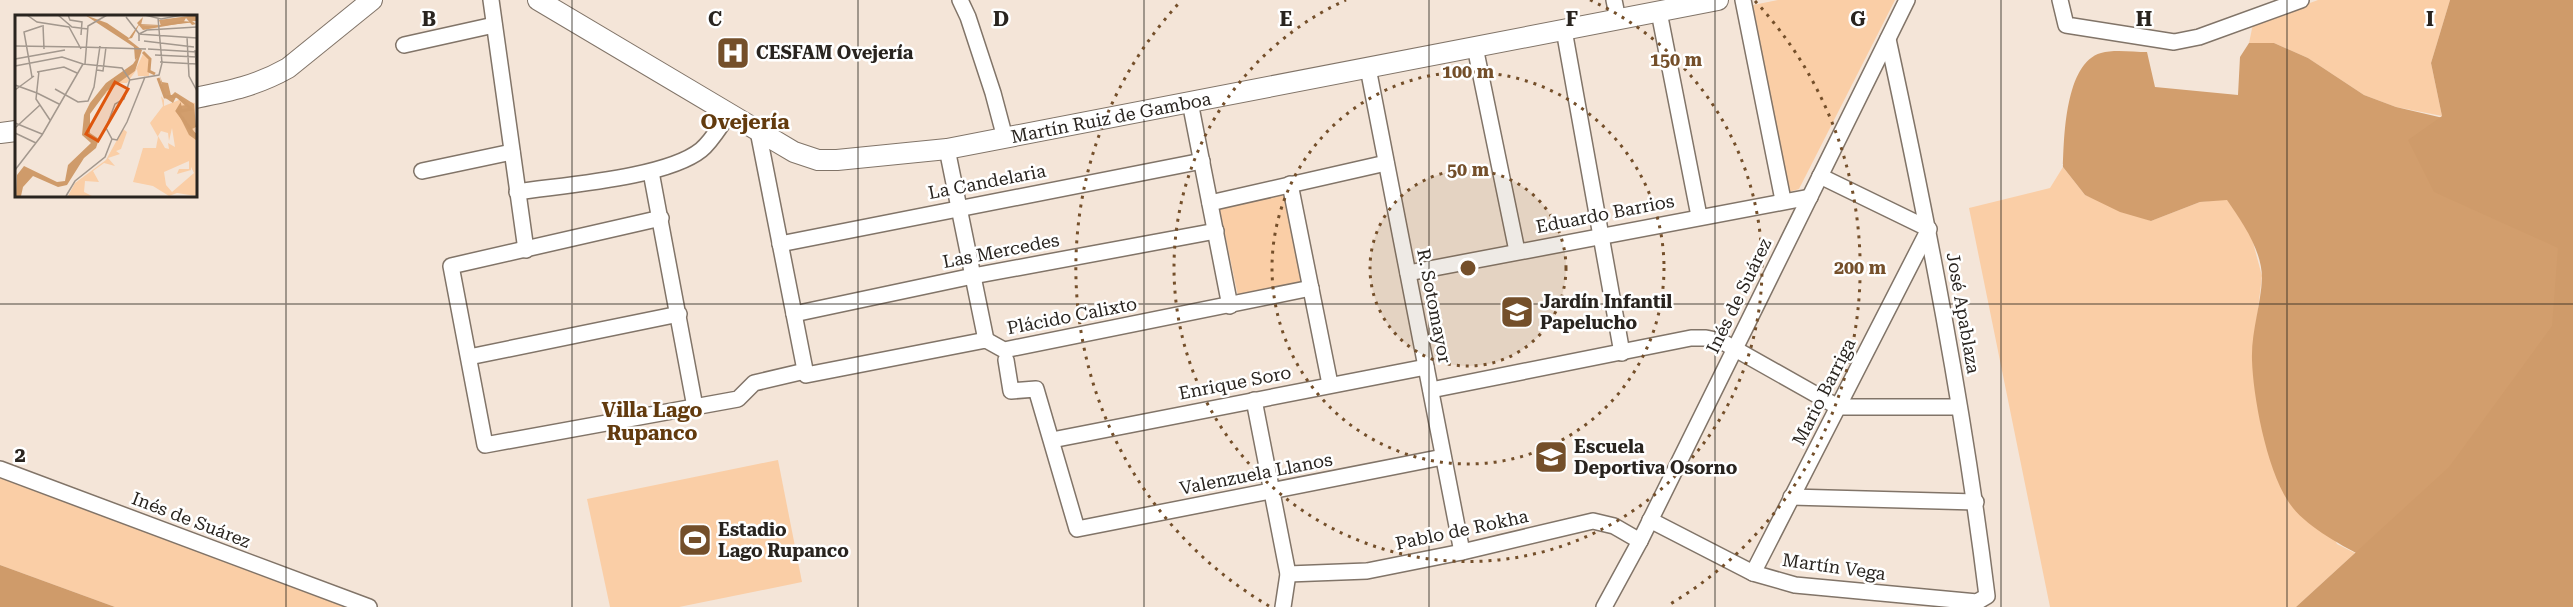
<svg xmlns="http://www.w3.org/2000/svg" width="2573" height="607" font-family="'Roboto Serif',serif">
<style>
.green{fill:#facea6}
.forest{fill:#d29e6d}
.water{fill:#cf9b6a}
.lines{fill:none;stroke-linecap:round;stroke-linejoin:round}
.minor-casing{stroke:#817468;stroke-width:18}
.tertiary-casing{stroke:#817468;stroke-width:22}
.minor{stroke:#fff;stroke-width:15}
.tertiary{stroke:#fff;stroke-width:20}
.grid{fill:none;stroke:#29241f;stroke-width:1.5;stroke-opacity:0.55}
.ring{fill:none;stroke:#744f2a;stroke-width:3;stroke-dasharray:3 6}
.labels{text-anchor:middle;stroke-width:5;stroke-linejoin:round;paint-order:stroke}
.poi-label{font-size:18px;font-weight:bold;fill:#29241f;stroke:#fff;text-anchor:start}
.street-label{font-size:18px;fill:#29241f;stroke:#fff}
.neighbourhood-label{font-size:20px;font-weight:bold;fill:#633b0e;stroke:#fff}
.quarter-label{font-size:21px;font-weight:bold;fill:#633b0e;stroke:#fff}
.inset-river{fill:none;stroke:#cf9b6a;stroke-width:3}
.inset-road{fill:none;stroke:#a3988e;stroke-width:1.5}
.view{fill:#de560d;fill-opacity:0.15;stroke:#de560d;stroke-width:3}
.inset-edge{fill:none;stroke:#29241f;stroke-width:3}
.grid-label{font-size:20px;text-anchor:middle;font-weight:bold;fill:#29241f;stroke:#fff;stroke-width:5;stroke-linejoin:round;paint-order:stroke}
.centre{fill:#744f2a;stroke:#fff;stroke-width:3}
.ring-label{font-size:18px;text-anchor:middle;font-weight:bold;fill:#744f2a;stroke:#fff;stroke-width:5;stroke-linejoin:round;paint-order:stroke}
</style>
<rect width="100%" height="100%" fill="#f4e5d8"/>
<!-- green -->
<g class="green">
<path d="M1778,0H1895L1799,189L1789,192L1753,5Z"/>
<path d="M2318,0H2450L2431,63L2442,116L2396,107L2364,95L2308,58L2274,43H2249L2253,24Z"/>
<path d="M2063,167L2085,195L2151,221L2200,202L2227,199L2251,235L2262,276L2252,359L2337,544L2355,553L2296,607H2050L1969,208L2050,188Z"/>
<path d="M1285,192L1304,282L1238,296L1219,206Z"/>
<path d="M778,460L802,582L679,607H610L587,499Z"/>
<path d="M0,472L358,607H115L0,565Z"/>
</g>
<!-- forest -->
<path class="forest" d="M2249,43H2274L2308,58L2364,95L2396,107L2456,121L2572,240L2565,331L2459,476L2368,559C2344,547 2309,528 2293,508C2268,478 2253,398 2252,360C2251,332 2261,305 2262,278C2262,250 2242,222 2227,200L2200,202L2151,221L2120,212L2085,195L2063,167C2064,138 2065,63 2101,53C2114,49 2133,52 2147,52L2155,87L2238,95L2240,57Z"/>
<!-- water -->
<g class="water">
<path d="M2450,0H2573V607H2296L2449,467L2552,326L2558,248L2434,192L2408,140L2442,116L2431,63Z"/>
<path d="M0,565L115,607H0Z"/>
</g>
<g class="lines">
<defs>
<g id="minor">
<path d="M491,0L526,250"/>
<path d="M960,0L968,17L993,93L1005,138"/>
<path d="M1614,0L1618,20"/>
<path d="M1743,0L1783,200"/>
<path d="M2060,0L2066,25L2174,42L2199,37L2301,0"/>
<path d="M1659,12L1699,216"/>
<path d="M1564,30L1622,353"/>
<path d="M404,45L494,25"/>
<path d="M1475,47L1517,251"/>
<path d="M1368,68L1462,552"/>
<path d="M1190,102L1230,306"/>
<path d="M758,131L806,375L986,340L1004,350L1311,288"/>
<path d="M947,149L986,340"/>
<path d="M422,171L512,152"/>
<path d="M651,172L695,407"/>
<path d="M1290,184L1330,384"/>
<path d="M517,192C563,185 666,178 701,150C712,141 720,126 729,114"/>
<path d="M1210,203L1386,163"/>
<path d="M661,218L451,266L485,445L738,399L754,383L805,371"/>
<path d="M780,244L1202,161"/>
<path d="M1408,273L1810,197"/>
<path d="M794,314L973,276L1216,231"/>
<path d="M469,357L679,314"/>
<path d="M1006,360L1011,391L1036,389L1077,529L1443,457"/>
<path d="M1431,390L1691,338H1706L1721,341L1838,407H1959"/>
<path d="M1254,400L1288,574L1283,607"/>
<path d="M1052,440L1426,367"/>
<path d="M0,469L369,607"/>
<path d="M1791,497L1976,502"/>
<path d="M1650,520L1753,573L1795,585L1977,602L1987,596C1964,409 1928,224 1888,39"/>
<path d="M1753,573L1929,229L1820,176"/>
<path d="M1288,574L1367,571L1462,552L1593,521L1614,526L1640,541"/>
<path d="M1604,607L1640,541L1907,0"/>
</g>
<g id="tertiary">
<path d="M538,0L794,152L818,160H837L947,149L1718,0"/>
<path d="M195,98C230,91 256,86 288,68L372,0"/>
<path d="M0,133L16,131"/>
</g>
</defs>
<!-- minor casing -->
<use href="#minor" class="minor-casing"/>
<!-- tertiary casing -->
<use href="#tertiary" class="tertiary-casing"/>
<!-- minor -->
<use href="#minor" class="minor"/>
<!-- tertiary -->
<use href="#tertiary" class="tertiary"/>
</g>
<!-- grid -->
<path class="grid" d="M286,0V607M572,0V607M858,0V607M1144,0V607M1429,0V607M1715,0V607M2001,0V607M2287,0V607M0,304H2573"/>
<!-- distance rings -->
<circle cx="1468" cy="268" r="98" fill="#744f2a" fill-opacity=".12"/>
<g class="ring">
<circle cx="1468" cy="268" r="98"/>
<circle cx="1468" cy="268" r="196"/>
<path d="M1590 0A294 294 0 1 1 1346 0"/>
<path d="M1269 606A392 392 0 0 1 1181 1M1755 1A392 392 0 0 1 1667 606"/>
</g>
<!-- icons -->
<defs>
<symbol id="hospital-square" viewBox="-11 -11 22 22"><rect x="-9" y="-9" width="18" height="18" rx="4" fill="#744f2a" stroke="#fff"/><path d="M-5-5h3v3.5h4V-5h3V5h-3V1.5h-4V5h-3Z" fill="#fff"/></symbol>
<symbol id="school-square" viewBox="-11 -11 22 22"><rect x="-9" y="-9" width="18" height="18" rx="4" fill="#744f2a" stroke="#fff"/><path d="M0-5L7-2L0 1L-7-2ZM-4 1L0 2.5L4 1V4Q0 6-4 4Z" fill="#fff"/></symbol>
<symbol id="stadium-square" viewBox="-11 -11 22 22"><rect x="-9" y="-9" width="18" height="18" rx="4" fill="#744f2a" stroke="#fff"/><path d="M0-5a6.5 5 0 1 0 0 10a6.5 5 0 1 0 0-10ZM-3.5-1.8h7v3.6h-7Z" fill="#fff"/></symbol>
</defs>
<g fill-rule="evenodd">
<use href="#hospital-square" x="714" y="34" width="38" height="38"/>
<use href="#school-square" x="1498" y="293" width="38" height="38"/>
<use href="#school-square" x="1532" y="438" width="38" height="38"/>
<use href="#stadium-square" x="676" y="521" width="38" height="38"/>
</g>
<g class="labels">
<!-- poi labels -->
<g class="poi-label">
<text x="756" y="59">CESFAM Ovejería</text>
<text x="1540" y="308">Jardín Infantil<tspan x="1540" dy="21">Papelucho</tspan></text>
<text x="1574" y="453">Escuela<tspan x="1574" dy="21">Deportiva Osorno</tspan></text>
<text x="718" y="536">Estadio<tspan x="718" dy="21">Lago Rupanco</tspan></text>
</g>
<!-- street labels -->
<g class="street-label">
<text transform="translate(1111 118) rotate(-11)" y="6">Martín Ruiz de Gamboa</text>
<text transform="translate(987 182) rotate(-11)" y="6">La Candelaria</text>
<text transform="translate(1605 214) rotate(-11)" y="6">Eduardo Barrios</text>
<text transform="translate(1001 251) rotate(-11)" y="6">Las Mercedes</text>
<text transform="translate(1739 296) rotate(-64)" y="6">Inés de Suárez</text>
<text transform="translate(1434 306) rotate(79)" y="6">R. Sotomayor</text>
<text transform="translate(1963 313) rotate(80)" y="6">José Apablaza</text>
<text transform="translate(1072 316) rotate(-11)" y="6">Plácido Calixto</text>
<text transform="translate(1235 383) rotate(-11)" y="6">Enrique Soro</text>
<text transform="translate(1824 392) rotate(-63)" y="6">Mario Barriga</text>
<text transform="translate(1256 474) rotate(-11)" y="6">Valenzuela Llanos</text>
<text transform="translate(191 520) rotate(21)" y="6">Inés de Suárez</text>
<text transform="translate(1462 530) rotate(-12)" y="6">Pablo de Rokha</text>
<text transform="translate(1834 567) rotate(8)" y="6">Martín Vega</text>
</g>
<!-- neighbourhood labels -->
<g class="neighbourhood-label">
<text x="652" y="417">Villa Lago<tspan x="652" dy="23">Rupanco</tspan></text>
</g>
<!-- quarter labels -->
<g class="quarter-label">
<text x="745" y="129">Ovejería</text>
</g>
</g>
<!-- overview -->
<g transform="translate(15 15)">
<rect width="182" height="182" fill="#f4e5d8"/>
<path d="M128,39L135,44L134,61H123L122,54L112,68H104L80,88L104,65L120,56ZM146,81L149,85V91L164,85L180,88L181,181L162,178L154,181L138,171L118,167L128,133H141L143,122L135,108L148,91ZM157,113L160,132L153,128L154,134L150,133L143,121L146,116L153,118L154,126ZM174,146V154H164L162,159L176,155V152L179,158L157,177L151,170L149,157ZM108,114L112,117L106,134L101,136L105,139L93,143L100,151L89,148L78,156L84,167L70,166L69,177L77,181H53L60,168L91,145Z" fill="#facea6" fill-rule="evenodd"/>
<path d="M181,0V6H177L181,9L177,10L171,3L168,8L128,15L122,8L128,2L126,10L146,11L144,5ZM145,61L147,67L153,68L156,81L160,77L179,89L181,112L175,115L181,118V125L174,120L162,96L164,91L171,90L161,82L158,88L149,82Z" fill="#d29e6d"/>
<path d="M70,0L92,8L114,23L124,9L145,10L166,6L181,7L146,11L124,10L117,23L113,24L127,35L120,56L92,76L75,99V118L84,124L81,133L69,143L52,170L43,172L18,161L8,172L6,181H1L2,160L9,151L42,167L50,166L53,150L76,128L67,120L69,100L75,88L91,68L118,49L122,43L120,45L119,32Z" fill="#cf9b6a"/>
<path class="inset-river" d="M128,37L135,44L134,56L140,59M143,63L150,82L162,81L176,94L166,96L165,91L162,96L182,123"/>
<path class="inset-road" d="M12,0L22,7L54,12L66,34M43,0L57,12L73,14M53,0L55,5L67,7L66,20M130,0L146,4L167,0M111,2L125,20M28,10L29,34M123,19L182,23M172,22L174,61L182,76M124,26V19L132,15L182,12M129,26L179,32M0,31L65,32M65,32L131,34M133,34L182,37M180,35L182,58M140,40L182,42M0,44L50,35M145,47L182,49M68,49L107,53L115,65L144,60L147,48L143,3M70,49L73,11L92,0M0,51L47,42L68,49M82,55L88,56L91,32M24,56L21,84L35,105M22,57L49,52L62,58M17,62L9,17L27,11M115,64L109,84L100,89L91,113L97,124L102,125L112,107L130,62M0,70L22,78M40,74L63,87L73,86L79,72L85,31M0,75L19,61M22,78L44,89M0,108L27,119M0,113L25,90M0,118L21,128M0,155L27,120L68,49M51,181L60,166L90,142L97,124"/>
<path class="view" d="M100,67L113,74L83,126L71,119Z"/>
<rect width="182" height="182" class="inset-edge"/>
</g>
<g class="grid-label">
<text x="429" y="26">B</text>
<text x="715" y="26">C</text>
<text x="1001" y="26">D</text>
<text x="1286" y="26">E</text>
<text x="1572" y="26">F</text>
<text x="1858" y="26">G</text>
<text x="2144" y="26">H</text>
<text x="2430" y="26">I</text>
<text x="20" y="462">2</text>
</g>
<circle cx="1468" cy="268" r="9" class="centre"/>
<g class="ring-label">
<text x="1676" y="66">150 m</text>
<text x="1468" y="78">100 m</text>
<text x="1468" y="176">50 m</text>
<text x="1860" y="274">200 m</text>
</g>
</svg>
